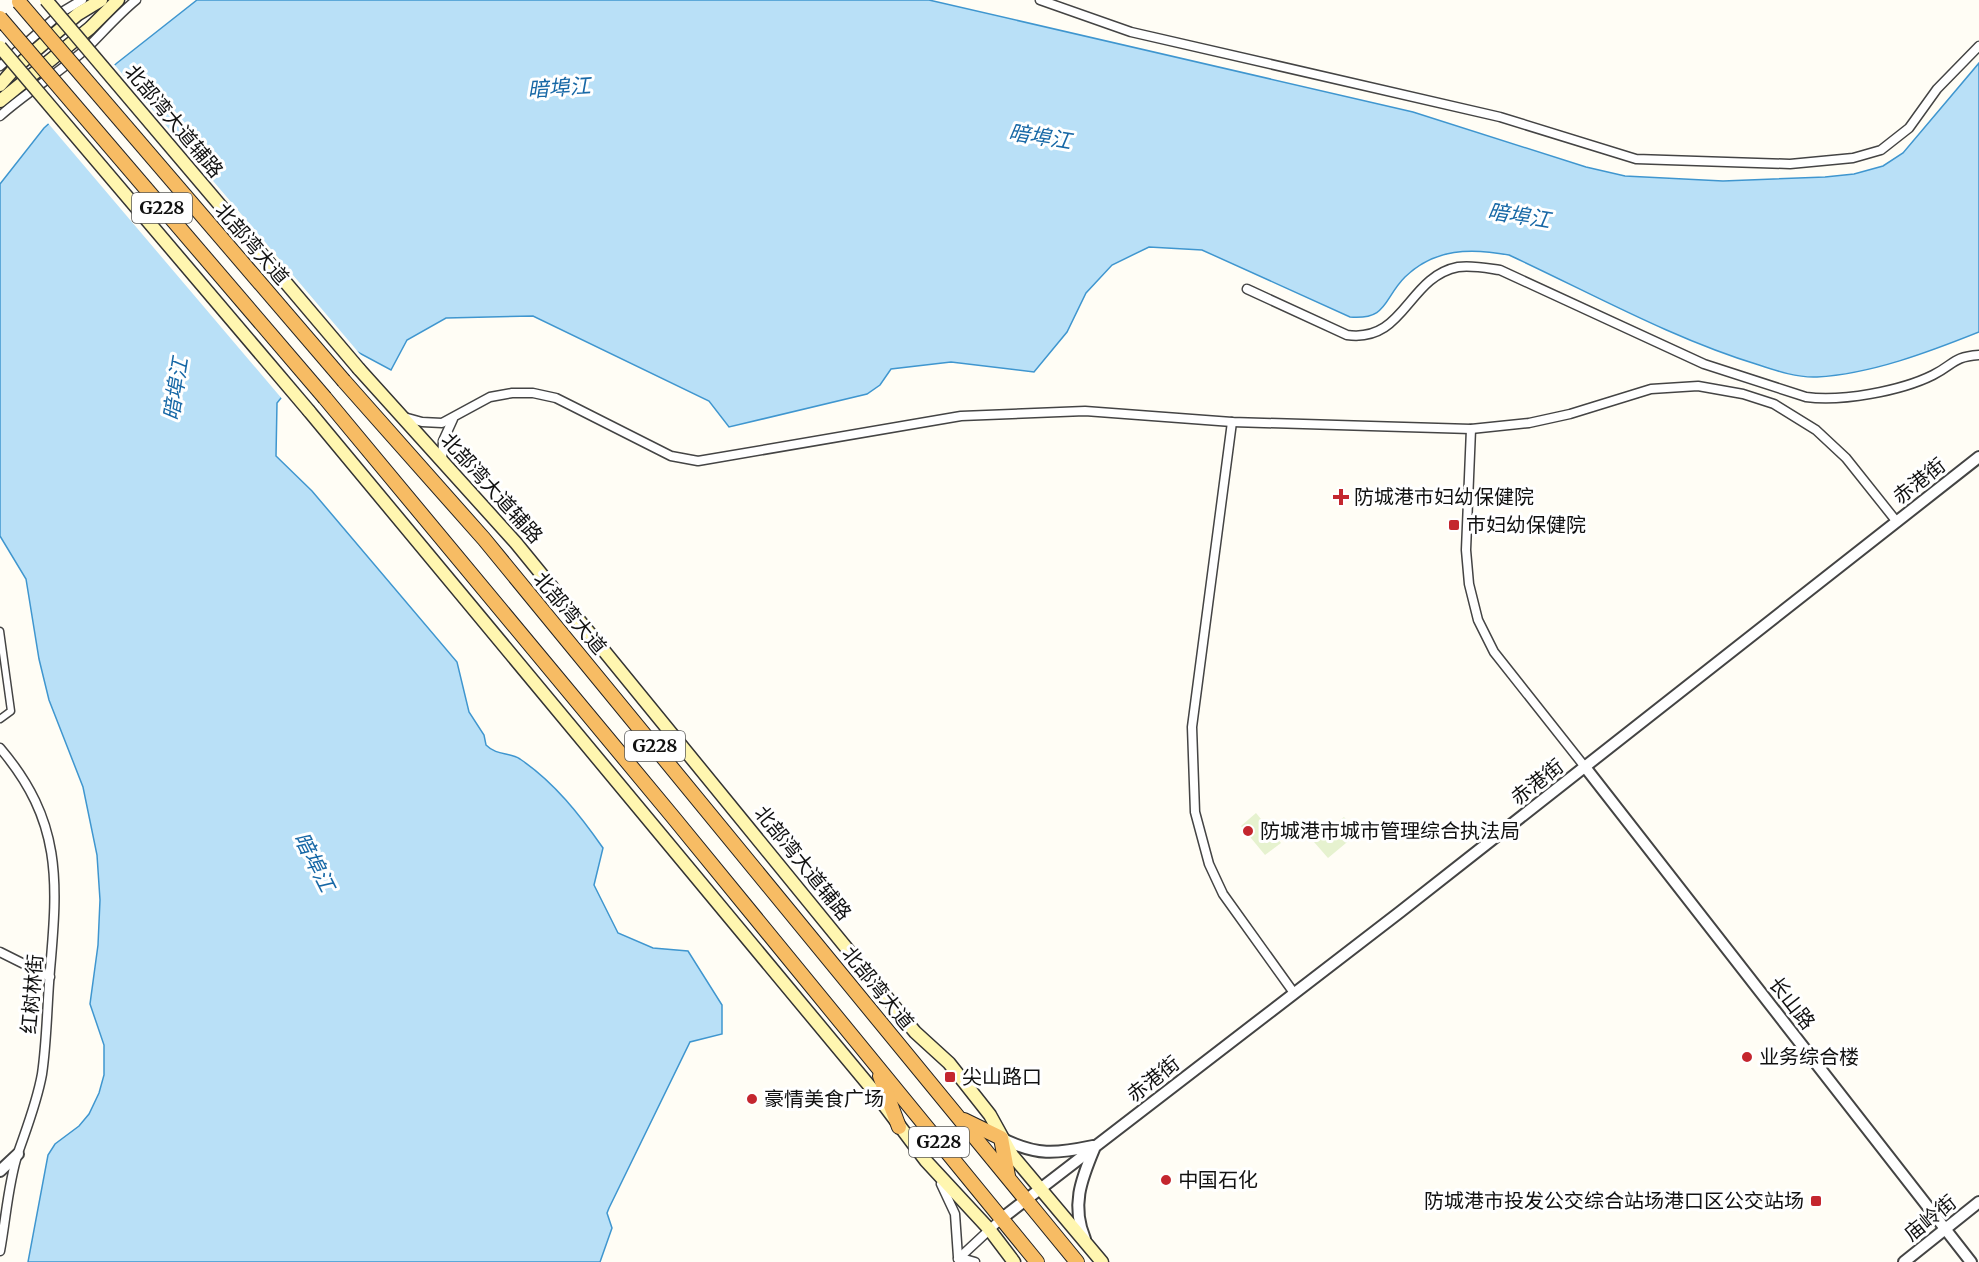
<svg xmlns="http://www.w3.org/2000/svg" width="1979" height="1262" font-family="Merriweather,'Noto Sans SC',serif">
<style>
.pitch{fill:#e6f2cf}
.water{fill:#b9e0f7;stroke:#3f96cf;stroke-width:1.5}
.pier{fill:#fffdf5}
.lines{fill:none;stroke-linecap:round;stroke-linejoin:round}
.pedestrian-casing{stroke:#444;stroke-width:9}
.minor-casing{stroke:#444;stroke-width:11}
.tertiary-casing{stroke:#444;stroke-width:14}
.secondary-casing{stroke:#333;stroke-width:15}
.trunk-casing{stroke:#222;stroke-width:16}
.pedestrian{stroke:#fff;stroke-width:6}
.minor{stroke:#fff;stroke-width:8}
.tertiary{stroke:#fff;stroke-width:10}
.secondary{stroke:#fff6b0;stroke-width:12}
.trunk{stroke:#f7bc64;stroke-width:14}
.secondary-bridge-casing{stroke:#333;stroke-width:15;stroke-linecap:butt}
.trunk-bridge-casing{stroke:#222;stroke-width:16;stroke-linecap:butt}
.secondary-bridge{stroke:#fff6b0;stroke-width:12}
.trunk-bridge{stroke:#f7bc64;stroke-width:14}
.poi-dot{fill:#c4262e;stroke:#fff;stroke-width:2}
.labels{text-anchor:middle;stroke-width:6;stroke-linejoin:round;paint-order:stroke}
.shield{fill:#fff;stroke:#585858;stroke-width:1.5}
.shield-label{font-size:18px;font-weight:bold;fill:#111}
.street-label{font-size:20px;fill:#111;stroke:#fff}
.poi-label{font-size:20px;fill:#111;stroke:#fff;text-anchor:start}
.water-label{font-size:21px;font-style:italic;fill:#1768a6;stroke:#fff}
</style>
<rect width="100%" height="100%" fill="#fffdf5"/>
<!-- pitch -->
<g class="pitch">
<path d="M1256,813L1281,843L1265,855L1241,826Z"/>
<path d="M1344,817L1358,833L1328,858L1314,842Z"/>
</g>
<!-- water -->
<path class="water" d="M197,0H929L1413,112L1586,167L1625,176L1723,181L1825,177L1854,174L1883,166L1903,153L1979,63V332C1929,352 1871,374 1817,377C1798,378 1777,371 1759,365C1673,339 1591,293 1509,255C1471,248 1435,248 1405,277C1383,299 1388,320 1350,317L1202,250L1149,247L1112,265L1086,293L1067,332L1034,372L951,362L891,369L880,385L867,394L729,427L709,401L533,316L446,318L407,340L391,370L352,349H320L277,403L276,456L312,491L457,662L469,712L484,735L486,745C497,756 509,752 520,759C554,782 580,815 603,848L594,885L618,933L653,948L688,951L722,1005V1034L690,1042L609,1208L607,1213L612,1228L600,1262H28L48,1155L55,1144L79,1126L89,1114L99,1093L104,1075V1045L90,1004L98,945L100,900L97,855L83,787L49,700L39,659L26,579L0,536V184L44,128L117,63Z"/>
<!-- pier -->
<path class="pier" d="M113,63L365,360L351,352H321L283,400L47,122Z"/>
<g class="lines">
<defs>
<path id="pedestrian" d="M0,631L11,711L0,719"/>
<g id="minor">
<path d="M1040,0L1131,32L1500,117L1636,159L1790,164L1853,158L1881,150L1909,128L1937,89L1979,46"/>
<path d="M0,66L62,12L82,0"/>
<path d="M0,116C28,91 61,72 89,46C105,30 119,14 136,0"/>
<path d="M1247,289L1347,335C1405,343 1407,277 1458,267C1472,265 1486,268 1500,270L1704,364L1806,397C1841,402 1901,391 1933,375C1955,364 1952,357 1979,355"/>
<path d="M404,417L422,422L442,423L490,397L512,393H533L556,398L574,407L671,456L698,461L961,416L1085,411L1232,422L1471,429L1529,423L1570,414L1651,389L1698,386L1743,394L1774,404L1816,430L1846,458L1897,522"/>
<path d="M1232,422L1192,727L1195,812L1209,864L1223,894L1294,993"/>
<path d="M1471,429L1466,550L1469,584L1478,620L1494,652L1585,767"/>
<path d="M442,461L443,441L453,419"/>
<path d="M0,748C62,821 58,880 50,970C47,1005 47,1040 42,1074C37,1102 27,1127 18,1153C8,1183 6,1219 0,1251"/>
<path d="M0,952L50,977"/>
<path d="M941,1184L955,1214L958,1257L975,1262"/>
<path d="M958,1259L1001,1219"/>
</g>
<g id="tertiary">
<path d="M1585,767L1971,1262"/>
<path d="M1001,1138C1037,1156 1055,1154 1093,1146"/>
<path d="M0,1171L18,1154"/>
<path d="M1001,1219L1400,912L1979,457"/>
<path d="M1085,1239C1071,1206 1081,1180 1094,1149"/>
<path d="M1904,1262L1979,1202"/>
</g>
<g id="secondary">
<path d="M0,85L15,68L78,14L101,0"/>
<path d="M0,101L90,28L118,0"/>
<path d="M359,369L516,543L915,1032L949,1063L990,1115L1012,1155L1102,1262"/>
<path d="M309,411L872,1089L926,1161L989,1229L1014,1262"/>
</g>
<g id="trunk">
<path d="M344,381L484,539L1077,1262"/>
<path d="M325,398L673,817L1037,1262"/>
<path d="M880,1076L899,1127"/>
<path d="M964,1120L1001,1138L1008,1176"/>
</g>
</defs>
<!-- pedestrian casing -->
<use href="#pedestrian" class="pedestrian-casing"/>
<!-- minor casing -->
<use href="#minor" class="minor-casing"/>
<!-- tertiary casing -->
<use href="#tertiary" class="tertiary-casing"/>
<!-- secondary casing -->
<use href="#secondary" class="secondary-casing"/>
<!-- trunk casing -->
<use href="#trunk" class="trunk-casing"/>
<!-- pedestrian -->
<use href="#pedestrian" class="pedestrian"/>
<!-- minor -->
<use href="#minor" class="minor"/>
<!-- tertiary -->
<use href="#tertiary" class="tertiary"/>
<!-- secondary -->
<use href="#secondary" class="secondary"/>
<!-- trunk -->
<use href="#trunk" class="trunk"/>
<defs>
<g id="secondary-bridge">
<path d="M46,0L359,369"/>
<path d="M0,47L309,411"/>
</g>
<g id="trunk-bridge">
<path d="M19,2L344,381"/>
<path d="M0,18L325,398"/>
</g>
</defs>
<!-- secondary-bridge casing -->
<use href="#secondary-bridge" class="secondary-bridge-casing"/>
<!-- trunk-bridge casing -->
<use href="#trunk-bridge" class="trunk-bridge-casing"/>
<!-- secondary-bridge -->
<use href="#secondary-bridge" class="secondary-bridge"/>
<!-- trunk-bridge -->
<use href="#trunk-bridge" class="trunk-bridge"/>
</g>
<!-- markers -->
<g class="poi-dot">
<path d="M1338 488h6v6h6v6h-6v6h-6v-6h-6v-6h6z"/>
<rect x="1448" y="519" width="12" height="12" rx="3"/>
<circle cx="1248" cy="831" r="6"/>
<circle cx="1747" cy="1057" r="6"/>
<rect x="944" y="1071" width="12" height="12" rx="3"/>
<circle cx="752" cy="1099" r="6"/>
<circle cx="1166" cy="1180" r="6"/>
<rect x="1810" y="1195" width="12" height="12" rx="3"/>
</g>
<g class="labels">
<!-- shield labels -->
<g class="shield">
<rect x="132" y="193" width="60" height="30" rx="4.5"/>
<rect x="625" y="731" width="60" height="30" rx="4.5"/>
<rect x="909" y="1127" width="60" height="30" rx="4.5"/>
</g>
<g class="shield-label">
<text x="162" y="214">G228</text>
<text x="655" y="752">G228</text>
<text x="939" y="1148">G228</text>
</g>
<!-- street labels -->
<g class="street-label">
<text transform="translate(174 121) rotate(50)" y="7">北部湾大道辅路</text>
<text transform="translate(252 244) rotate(49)" y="7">北部湾大道</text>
<text transform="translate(1919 481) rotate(-38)" y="7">赤港街</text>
<text transform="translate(492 488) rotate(48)" y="7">北部湾大道辅路</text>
<text transform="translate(570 613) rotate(50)" y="7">北部湾大道</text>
<text transform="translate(1537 782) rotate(-38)" y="7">赤港街</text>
<text transform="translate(803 863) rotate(51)" y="7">北部湾大道辅路</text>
<text transform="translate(878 988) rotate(51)" y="7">北部湾大道</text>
<text transform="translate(32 994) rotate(-85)" y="7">红树林街</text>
<text transform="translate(1792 1003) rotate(52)" y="7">长山路</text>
<text transform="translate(1153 1079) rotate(-38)" y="7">赤港街</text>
<text transform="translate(1930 1218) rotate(-39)" y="7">庙岭街</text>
</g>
<!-- poi labels -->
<g class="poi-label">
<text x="1354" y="504">防城港市妇幼保健院</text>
<text x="1466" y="532">巿妇幼保健院</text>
<text x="1260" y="838">防城港市城市管理综合执法局</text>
<text x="1759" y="1064">业务综合楼</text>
<text x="962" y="1084">尖山路口</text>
<text x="764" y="1106">豪情美食广场</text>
<text x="1178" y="1187">中国石化</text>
<text x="1804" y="1208" text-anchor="end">防城港市投发公交综合站场港口区公交站场</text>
</g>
<!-- water labels -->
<g class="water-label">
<text transform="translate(559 88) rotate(-4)" y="7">暗埠江</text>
<text transform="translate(1040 137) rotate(9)" y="7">暗埠江</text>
<text transform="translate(1519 216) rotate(9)" y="7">暗埠江</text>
<text transform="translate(176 389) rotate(-81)" y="7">暗埠江</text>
<text transform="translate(314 862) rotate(63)" y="7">暗埠江</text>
</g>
</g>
</svg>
